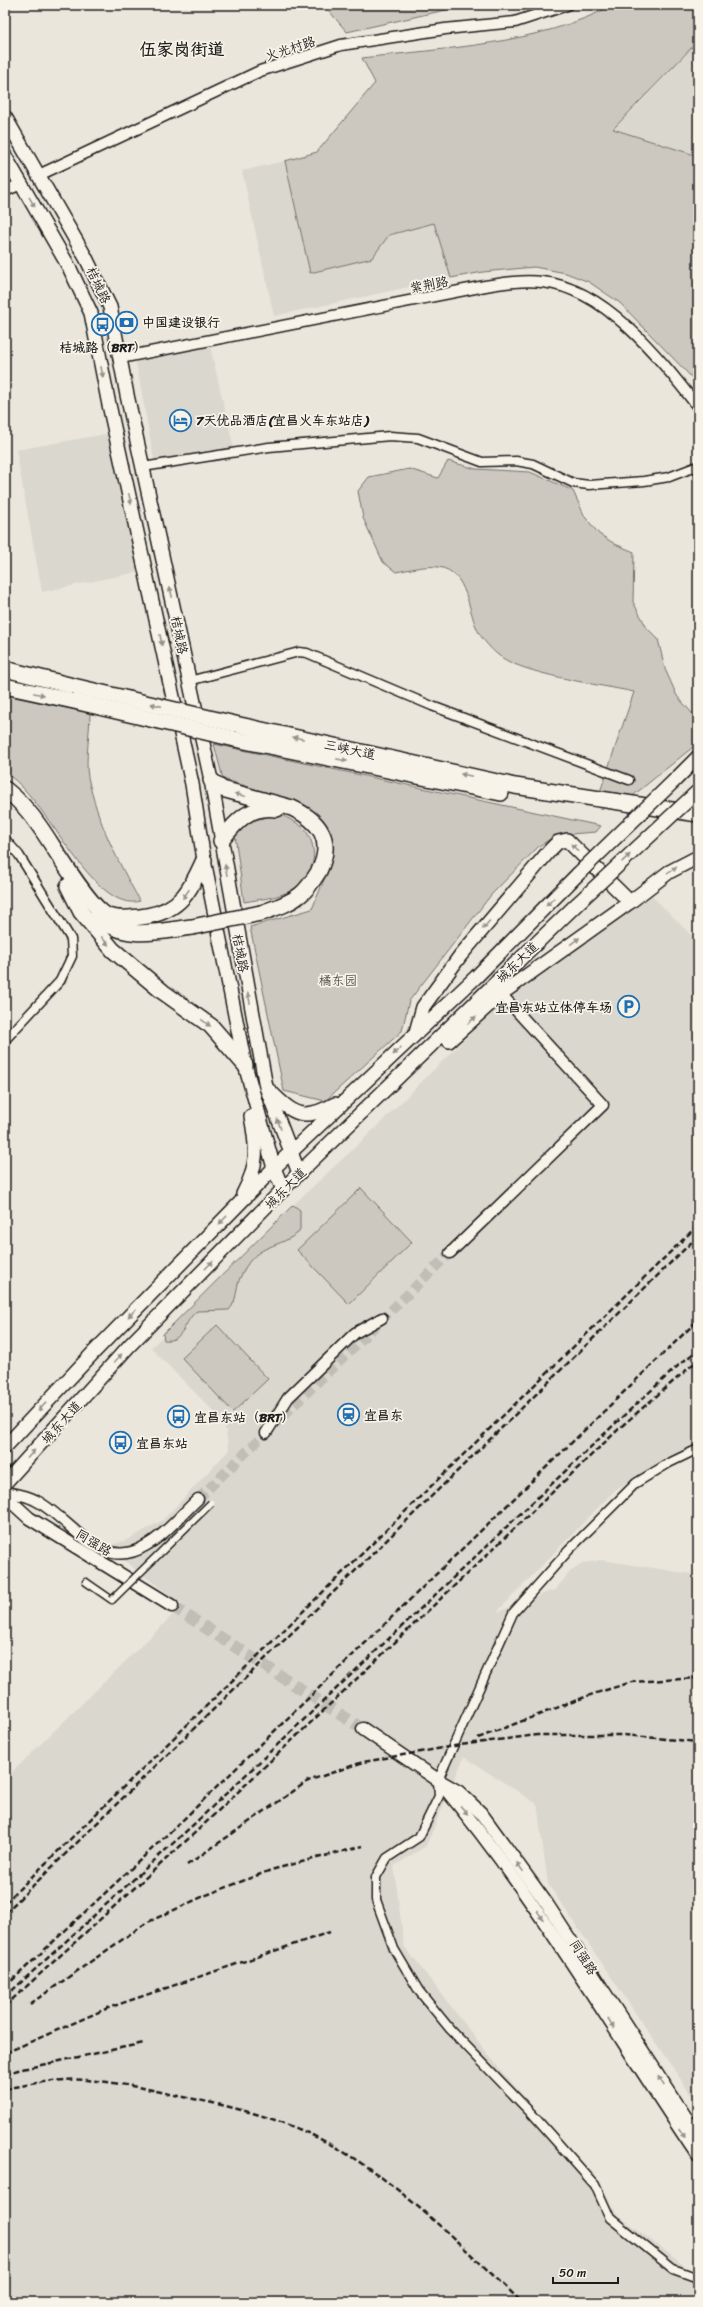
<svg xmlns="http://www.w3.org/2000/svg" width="703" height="2307" font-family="Sriracha,'LXGW WenKai TC',sans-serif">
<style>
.built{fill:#dad7ce}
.green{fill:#ccc8c0;stroke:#74726e}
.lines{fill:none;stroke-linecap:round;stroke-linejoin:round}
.tertiary-tunnel{stroke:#c1beb6;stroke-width:10;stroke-dasharray:10 5;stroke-linecap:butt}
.secondary-tunnel{stroke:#c1beb6;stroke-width:12;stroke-dasharray:12 6;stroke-linecap:butt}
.pedestrian-casing{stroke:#1c1c1c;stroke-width:9}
.minor-casing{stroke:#1c1c1c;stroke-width:11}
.tertiary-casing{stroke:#1c1c1c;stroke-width:13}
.secondary-casing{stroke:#1c1c1c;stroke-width:15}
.primary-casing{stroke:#1c1c1c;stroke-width:16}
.motorway-casing{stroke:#1c1c1c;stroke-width:18}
.pedestrian{stroke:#f7f3e8;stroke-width:6}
.minor{stroke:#f7f3e8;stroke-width:8}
.tertiary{stroke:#f7f3e8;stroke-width:10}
.secondary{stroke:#f7f3e8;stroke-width:12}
.primary{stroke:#f7f3e8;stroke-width:13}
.motorway{stroke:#f7f3e8;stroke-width:15}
.rail{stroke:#1c1c1c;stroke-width:2.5;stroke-dasharray:6 3;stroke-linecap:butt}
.pedestrian-bridge-casing{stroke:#1c1c1c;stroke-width:9;stroke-linecap:butt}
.primary-bridge-casing{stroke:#1c1c1c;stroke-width:16;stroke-linecap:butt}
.motorway-bridge-casing{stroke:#1c1c1c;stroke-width:18;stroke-linecap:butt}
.pedestrian-bridge{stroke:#f7f3e8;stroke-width:6}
.primary-bridge{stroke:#f7f3e8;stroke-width:13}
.motorway-bridge{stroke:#f7f3e8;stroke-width:15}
.oneway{fill:#94928c}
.labels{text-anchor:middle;stroke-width:3.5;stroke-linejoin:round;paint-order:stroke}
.street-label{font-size:13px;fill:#1c1c1c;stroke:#f7f3e8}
.poi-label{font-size:13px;font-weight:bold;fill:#1c1c1c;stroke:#f7f3e8;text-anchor:start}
.park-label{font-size:13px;fill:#51504d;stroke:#f7f3e8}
.district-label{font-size:17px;font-weight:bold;fill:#1c1c1c;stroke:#f7f3e8}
</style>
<rect width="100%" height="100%" fill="#eae6dc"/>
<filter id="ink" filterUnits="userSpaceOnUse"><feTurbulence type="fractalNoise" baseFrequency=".025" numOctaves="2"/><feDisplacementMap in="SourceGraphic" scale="8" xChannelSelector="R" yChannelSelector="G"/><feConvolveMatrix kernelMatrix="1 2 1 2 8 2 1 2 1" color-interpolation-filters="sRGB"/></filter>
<g filter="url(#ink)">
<!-- built -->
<g class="built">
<path d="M698,41V156L613,129L638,105Z"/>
<path d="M285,161L310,273L372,258L389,235L434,223L451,278L274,316L242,171Z"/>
<path d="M210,346L235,453L155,465L136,362Z"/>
<path d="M111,433L142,571L42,592L16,450Z"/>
<path d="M652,896L698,942V1442L616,1489L497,1612L556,1589L570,1572L584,1563L601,1560L698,1575V2105L548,1884L537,1804L464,1757L426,1846L394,1866L404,1946L502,2072L599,2181L618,2215L690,2270L698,2273V2302H5V1779L183,1605L91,1536L111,1545L127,1540L163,1520L229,1450L224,1422L151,1348L293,1205L365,1138L495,1009Z"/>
</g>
<!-- green -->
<g class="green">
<path d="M324,5H468L347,32Z"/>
<path d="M613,5H698V41L613,129L698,156V384L620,303L589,282L566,273L534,267L483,272L451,278L434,223L389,235L372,258L310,273L285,161L317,152L375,83L362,58C444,48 539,45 613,5Z"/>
<path d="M448,461L476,469L530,472L567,488L573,491L585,517L599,534L615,544L634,552L633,602L647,628L658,639L665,669L677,696L698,720V743L630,798L600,792L634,692C602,685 519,674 497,654C491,649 483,640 479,633C467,612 469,571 438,567C425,565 408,570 396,572L383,562L363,518L358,491L369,477L409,469L438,478Z"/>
<path d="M5,695L90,713C90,730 85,761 88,777C97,821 118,862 140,901C93,915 45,794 5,773Z"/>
<path d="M214,744L601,826L596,832L557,835L539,846L491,895L409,1001L402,1031L325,1101L284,1091L250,927L312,909L331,863L329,833L322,819L307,808L288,799L223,779Z"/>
<path d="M280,814C288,819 300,823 306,831C320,851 314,878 292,890C277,898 261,899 244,902L235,835L251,821Z"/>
<path d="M361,1188L412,1242L349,1304L297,1250Z"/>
<path d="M293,1205L300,1210V1229L298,1233C273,1251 256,1242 240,1278C235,1289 238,1300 229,1310L197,1311C184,1320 184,1343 164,1340L163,1334Z"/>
<path d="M217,1325L268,1379L233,1412L182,1358Z"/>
</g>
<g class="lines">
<!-- tertiary-tunnel -->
<path class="tertiary-tunnel" d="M198,1499L450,1253"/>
<!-- secondary-tunnel -->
<path class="secondary-tunnel" d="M172,1606L363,1729"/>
<defs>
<path id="pedestrian" d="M86,1582L112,1600"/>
<g id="minor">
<path d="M143,467L269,447L390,436L418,438L482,462L516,461L533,464L573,483L589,485L644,481L669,477L698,466"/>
<path d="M189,681L299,652L307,653L432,706L629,780"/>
<path d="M5,839L19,855L71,939L72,956L60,981L5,1040"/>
<path d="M698,1449L669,1463L636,1483L569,1550L513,1613L438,1780L439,1796L419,1837L387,1858L376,1877V1900L394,1949L419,1991L450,2029L531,2113L595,2185L610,2218L673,2269L698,2278"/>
</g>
<g id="tertiary">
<path d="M39,175L260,71L341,45L445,29L515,22L567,5"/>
<path d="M5,191L21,184"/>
<path d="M120,358L485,286C504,283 522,280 542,282C606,288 661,360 698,407"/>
<path d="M450,1253L603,1105L501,994"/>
<path d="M266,1433L288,1398L355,1333L382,1318"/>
<path d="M5,1492C14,1494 26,1495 35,1500C70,1517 100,1574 145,1546C165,1535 181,1515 198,1499"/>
</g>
<g id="secondary">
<path d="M5,1496L29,1518L172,1606"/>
<path d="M363,1729L438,1780L459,1792L481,1813L547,1904L698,2136"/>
<path d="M443,1786C539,1901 614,2032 698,2156"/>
</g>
<g id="primary">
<path d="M5,117L86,258L110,307L127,395L211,780L266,1087L299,1173"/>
<path d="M5,156L69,267L91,313L108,400L192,784L204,860L245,1065L274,1168L283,1190"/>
<path d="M675,780L698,757"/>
<path d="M630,902L669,872L698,857"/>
<path d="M416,1032L423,1007L460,956L550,850L558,842L567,840L630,902L501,994L449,1041"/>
<path d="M270,1091C294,1116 304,1121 335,1104"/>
<path d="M243,1194C259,1164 257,1148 251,1116"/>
<path d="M5,1447L94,1352L274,1168L476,977L578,874"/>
<path d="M5,1483L129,1346L299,1173L577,904"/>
</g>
<g id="motorway">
<path d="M5,669L73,686"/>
<path d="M5,686L74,701"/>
<path d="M235,724L515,786L698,814"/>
<path d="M235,739L501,793"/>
<path d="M211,780L222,789L292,808C320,821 334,840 319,871C314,879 308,889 300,895C289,904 275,908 261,913"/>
<path d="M5,789C19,800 30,812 40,827C53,845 89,908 108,916C119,920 135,918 147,916C181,910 191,889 204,860"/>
<path d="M221,841C236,821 250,805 277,809"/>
<path d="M68,886L81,912L113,950L163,992L211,1026L245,1065"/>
<path d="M98,916C122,942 161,931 192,927"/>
</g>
</defs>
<!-- pedestrian casing -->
<use href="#pedestrian" class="pedestrian-casing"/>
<!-- minor casing -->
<use href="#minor" class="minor-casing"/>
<!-- tertiary casing -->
<use href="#tertiary" class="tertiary-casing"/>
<!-- secondary casing -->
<use href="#secondary" class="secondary-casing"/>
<!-- primary casing -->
<use href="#primary" class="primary-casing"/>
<!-- motorway casing -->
<use href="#motorway" class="motorway-casing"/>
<!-- pedestrian -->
<use href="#pedestrian" class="pedestrian"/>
<!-- minor -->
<use href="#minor" class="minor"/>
<!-- tertiary -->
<use href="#tertiary" class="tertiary"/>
<!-- secondary -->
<use href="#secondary" class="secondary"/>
<!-- primary -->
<use href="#primary" class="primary"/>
<!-- motorway -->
<use href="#motorway" class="motorway"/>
<!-- rail -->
<g class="rail">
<path d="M478,1738L593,1694L632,1682L698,1678"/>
<path d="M187,1865L308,1781L363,1762L460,1745L537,1735H624L698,1742"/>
<path d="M5,1903L698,1225"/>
<path d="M5,1913L698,1236"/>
<path d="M5,1987L186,1817L698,1320"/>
<path d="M5,1997L193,1825L619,1420L680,1364L698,1350"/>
<path d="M30,2004L146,1923L204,1896L271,1870L363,1846"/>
<path d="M5,2006L198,1830L623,1425L698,1360"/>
<path d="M5,2053L108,2008L330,1932"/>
<path d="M5,2074L18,2070L144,2043"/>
<path d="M5,2089C31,2084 60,2078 86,2080C117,2082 148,2089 179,2096C224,2105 270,2115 312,2135C392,2173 457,2243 522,2302"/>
</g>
<defs>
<path id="pedestrian-bridge" d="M112,1600L211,1503"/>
<g id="primary-bridge">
<path d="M578,874L675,780"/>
<path d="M577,904L698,791"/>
</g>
<g id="motorway-bridge">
<path d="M73,686L235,724"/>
<path d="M74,701L235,739"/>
<path d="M192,927L261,913"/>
</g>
</defs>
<!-- pedestrian-bridge casing -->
<use href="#pedestrian-bridge" class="pedestrian-bridge-casing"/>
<!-- primary-bridge casing -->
<use href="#primary-bridge" class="primary-bridge-casing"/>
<!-- motorway-bridge casing -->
<use href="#motorway-bridge" class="motorway-bridge-casing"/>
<!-- pedestrian-bridge -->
<use href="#pedestrian-bridge" class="pedestrian-bridge"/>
<!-- primary-bridge -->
<use href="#primary-bridge" class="primary-bridge"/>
<!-- motorway-bridge -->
<use href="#motorway-bridge" class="motorway-bridge"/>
</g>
<!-- one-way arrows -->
<defs><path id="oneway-solid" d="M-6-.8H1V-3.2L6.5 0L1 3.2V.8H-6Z"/></defs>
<g class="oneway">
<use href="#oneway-solid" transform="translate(32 202) rotate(60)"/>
<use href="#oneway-solid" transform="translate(102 372) rotate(79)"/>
<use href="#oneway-solid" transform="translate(130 499) rotate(77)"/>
<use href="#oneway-solid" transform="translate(171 592) rotate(-103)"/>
<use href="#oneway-solid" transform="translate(161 640) rotate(79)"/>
<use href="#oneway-solid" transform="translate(39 694) rotate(12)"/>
<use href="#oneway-solid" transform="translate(156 705) rotate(-167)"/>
<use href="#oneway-solid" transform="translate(298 738) rotate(-168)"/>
<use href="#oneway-solid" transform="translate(342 760) rotate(12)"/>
<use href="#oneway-solid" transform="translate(466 775) rotate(-168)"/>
<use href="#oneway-solid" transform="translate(240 795) rotate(-165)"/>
<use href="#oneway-solid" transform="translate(575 848) rotate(-135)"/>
<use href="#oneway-solid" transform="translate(626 858) rotate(-43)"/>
<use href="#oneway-solid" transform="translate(226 870) rotate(-100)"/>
<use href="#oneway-solid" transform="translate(672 870) rotate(-32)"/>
<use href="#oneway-solid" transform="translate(186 894) rotate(125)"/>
<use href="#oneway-solid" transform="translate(550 902) rotate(135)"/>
<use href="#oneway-solid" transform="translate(486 925) rotate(130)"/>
<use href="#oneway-solid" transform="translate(105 941) rotate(50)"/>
<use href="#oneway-solid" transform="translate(575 941) rotate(-36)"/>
<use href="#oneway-solid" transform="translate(249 998) rotate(-101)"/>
<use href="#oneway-solid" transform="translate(472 1020) rotate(-41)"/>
<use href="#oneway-solid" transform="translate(206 1023) rotate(36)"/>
<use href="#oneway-solid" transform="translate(397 1051) rotate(136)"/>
<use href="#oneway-solid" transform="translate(279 1124) rotate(-110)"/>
<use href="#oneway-solid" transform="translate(223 1220) rotate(134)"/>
<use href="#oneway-solid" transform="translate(209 1265) rotate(-45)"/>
<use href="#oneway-solid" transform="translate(132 1313) rotate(134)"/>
<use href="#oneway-solid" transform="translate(118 1358) rotate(-48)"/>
<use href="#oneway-solid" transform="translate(42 1407) rotate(133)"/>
<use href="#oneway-solid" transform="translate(31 1454) rotate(-48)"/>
<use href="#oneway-solid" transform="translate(464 1810) rotate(49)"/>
<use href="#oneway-solid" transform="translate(520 1867) rotate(-126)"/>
<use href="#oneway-solid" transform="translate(540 1915) rotate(56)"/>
<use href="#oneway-solid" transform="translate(611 2024) rotate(57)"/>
<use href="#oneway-solid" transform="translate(661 2081) rotate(-123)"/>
<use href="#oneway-solid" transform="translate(682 2133) rotate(56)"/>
</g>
</g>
<!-- icons -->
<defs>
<symbol id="bank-ring" viewBox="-11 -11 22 22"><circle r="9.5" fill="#f7f3e8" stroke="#1f6fb2" stroke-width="1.5"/><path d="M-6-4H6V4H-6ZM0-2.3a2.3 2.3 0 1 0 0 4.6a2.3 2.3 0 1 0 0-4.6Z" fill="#1f6fb2"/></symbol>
<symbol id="bus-ring" viewBox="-11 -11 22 22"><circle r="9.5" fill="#f7f3e8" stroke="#1f6fb2" stroke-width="1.5"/><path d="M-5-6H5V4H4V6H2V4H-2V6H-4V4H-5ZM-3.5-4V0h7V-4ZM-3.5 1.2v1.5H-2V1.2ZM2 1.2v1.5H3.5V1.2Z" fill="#1f6fb2"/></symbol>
<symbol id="hotel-ring" viewBox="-11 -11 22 22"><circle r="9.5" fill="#f7f3e8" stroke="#1f6fb2" stroke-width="1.5"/><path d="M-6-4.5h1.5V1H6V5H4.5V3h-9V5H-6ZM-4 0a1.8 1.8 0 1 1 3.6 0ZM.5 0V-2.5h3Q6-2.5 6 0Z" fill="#1f6fb2"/></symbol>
<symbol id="parking-ring" viewBox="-11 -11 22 22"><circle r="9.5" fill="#f7f3e8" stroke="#1f6fb2" stroke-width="1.5"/><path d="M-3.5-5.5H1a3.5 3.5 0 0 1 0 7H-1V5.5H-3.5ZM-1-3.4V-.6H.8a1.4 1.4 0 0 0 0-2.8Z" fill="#1f6fb2"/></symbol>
<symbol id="station-ring" viewBox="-11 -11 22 22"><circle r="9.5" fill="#f7f3e8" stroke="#1f6fb2" stroke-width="1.5"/><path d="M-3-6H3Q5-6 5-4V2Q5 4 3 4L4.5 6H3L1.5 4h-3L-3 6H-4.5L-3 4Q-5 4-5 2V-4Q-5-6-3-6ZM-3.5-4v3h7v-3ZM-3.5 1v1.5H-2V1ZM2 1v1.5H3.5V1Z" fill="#1f6fb2"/></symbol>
</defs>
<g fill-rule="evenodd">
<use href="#bank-ring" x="114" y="310" width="25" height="25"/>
<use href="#bus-ring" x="90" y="312" width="25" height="25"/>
<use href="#hotel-ring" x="168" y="408" width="25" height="25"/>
<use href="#parking-ring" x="616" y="994" width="25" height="25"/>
<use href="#station-ring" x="336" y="1402" width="25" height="25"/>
<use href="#bus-ring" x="166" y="1404" width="25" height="25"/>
<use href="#bus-ring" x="108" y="1430" width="25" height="25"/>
</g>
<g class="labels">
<!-- street labels -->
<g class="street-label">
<text transform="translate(290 48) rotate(-18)" y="5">火光村路</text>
<text transform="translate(429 284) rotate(-11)" y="5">紫荆路</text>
<text transform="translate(99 285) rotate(65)" y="5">桔城路</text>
<text transform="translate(180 635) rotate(79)" y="5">桔城路</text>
<text transform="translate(350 749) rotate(12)" y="5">三峡大道</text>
<text transform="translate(241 953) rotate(80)" y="5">桔城路</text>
<text transform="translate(517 962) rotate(-44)" y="5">城东大道</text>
<text transform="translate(285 1188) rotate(-45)" y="5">城东大道</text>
<text transform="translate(61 1422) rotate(-48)" y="5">城东大道</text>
<text transform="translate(94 1542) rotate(31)" y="5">同强路</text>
<text transform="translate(584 1957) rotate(57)" y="5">同强路</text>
</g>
<!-- poi labels -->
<g class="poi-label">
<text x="142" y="327">中国建设银行</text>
<text x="103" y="352" text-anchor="middle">桔城路（BRT）</text>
<text x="196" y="425">7天优品酒店(宜昌火车东站店)</text>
<text x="612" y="1012" text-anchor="end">宜昌东站立体停车场</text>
<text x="364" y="1420">宜昌东</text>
<text x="194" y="1422">宜昌东站（BRT）</text>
<text x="136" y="1448">宜昌东站</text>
</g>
<!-- park labels -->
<g class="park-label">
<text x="338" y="985">橘东园</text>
</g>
<!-- district labels -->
<g class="district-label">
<text x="182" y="55">伍家岗街道</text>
</g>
</g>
<!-- margin -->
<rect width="703" height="2307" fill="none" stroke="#f7f3e8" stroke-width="20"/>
<rect x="10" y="10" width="683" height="2287" fill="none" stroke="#1c1c1c" stroke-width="1.5" filter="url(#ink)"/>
<!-- scale -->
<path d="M553 2277v6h65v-6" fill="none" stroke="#1c1c1c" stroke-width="2"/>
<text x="559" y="2277" font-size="12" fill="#1c1c1c" stroke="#f7f3e8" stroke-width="3" paint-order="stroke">50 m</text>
</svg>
